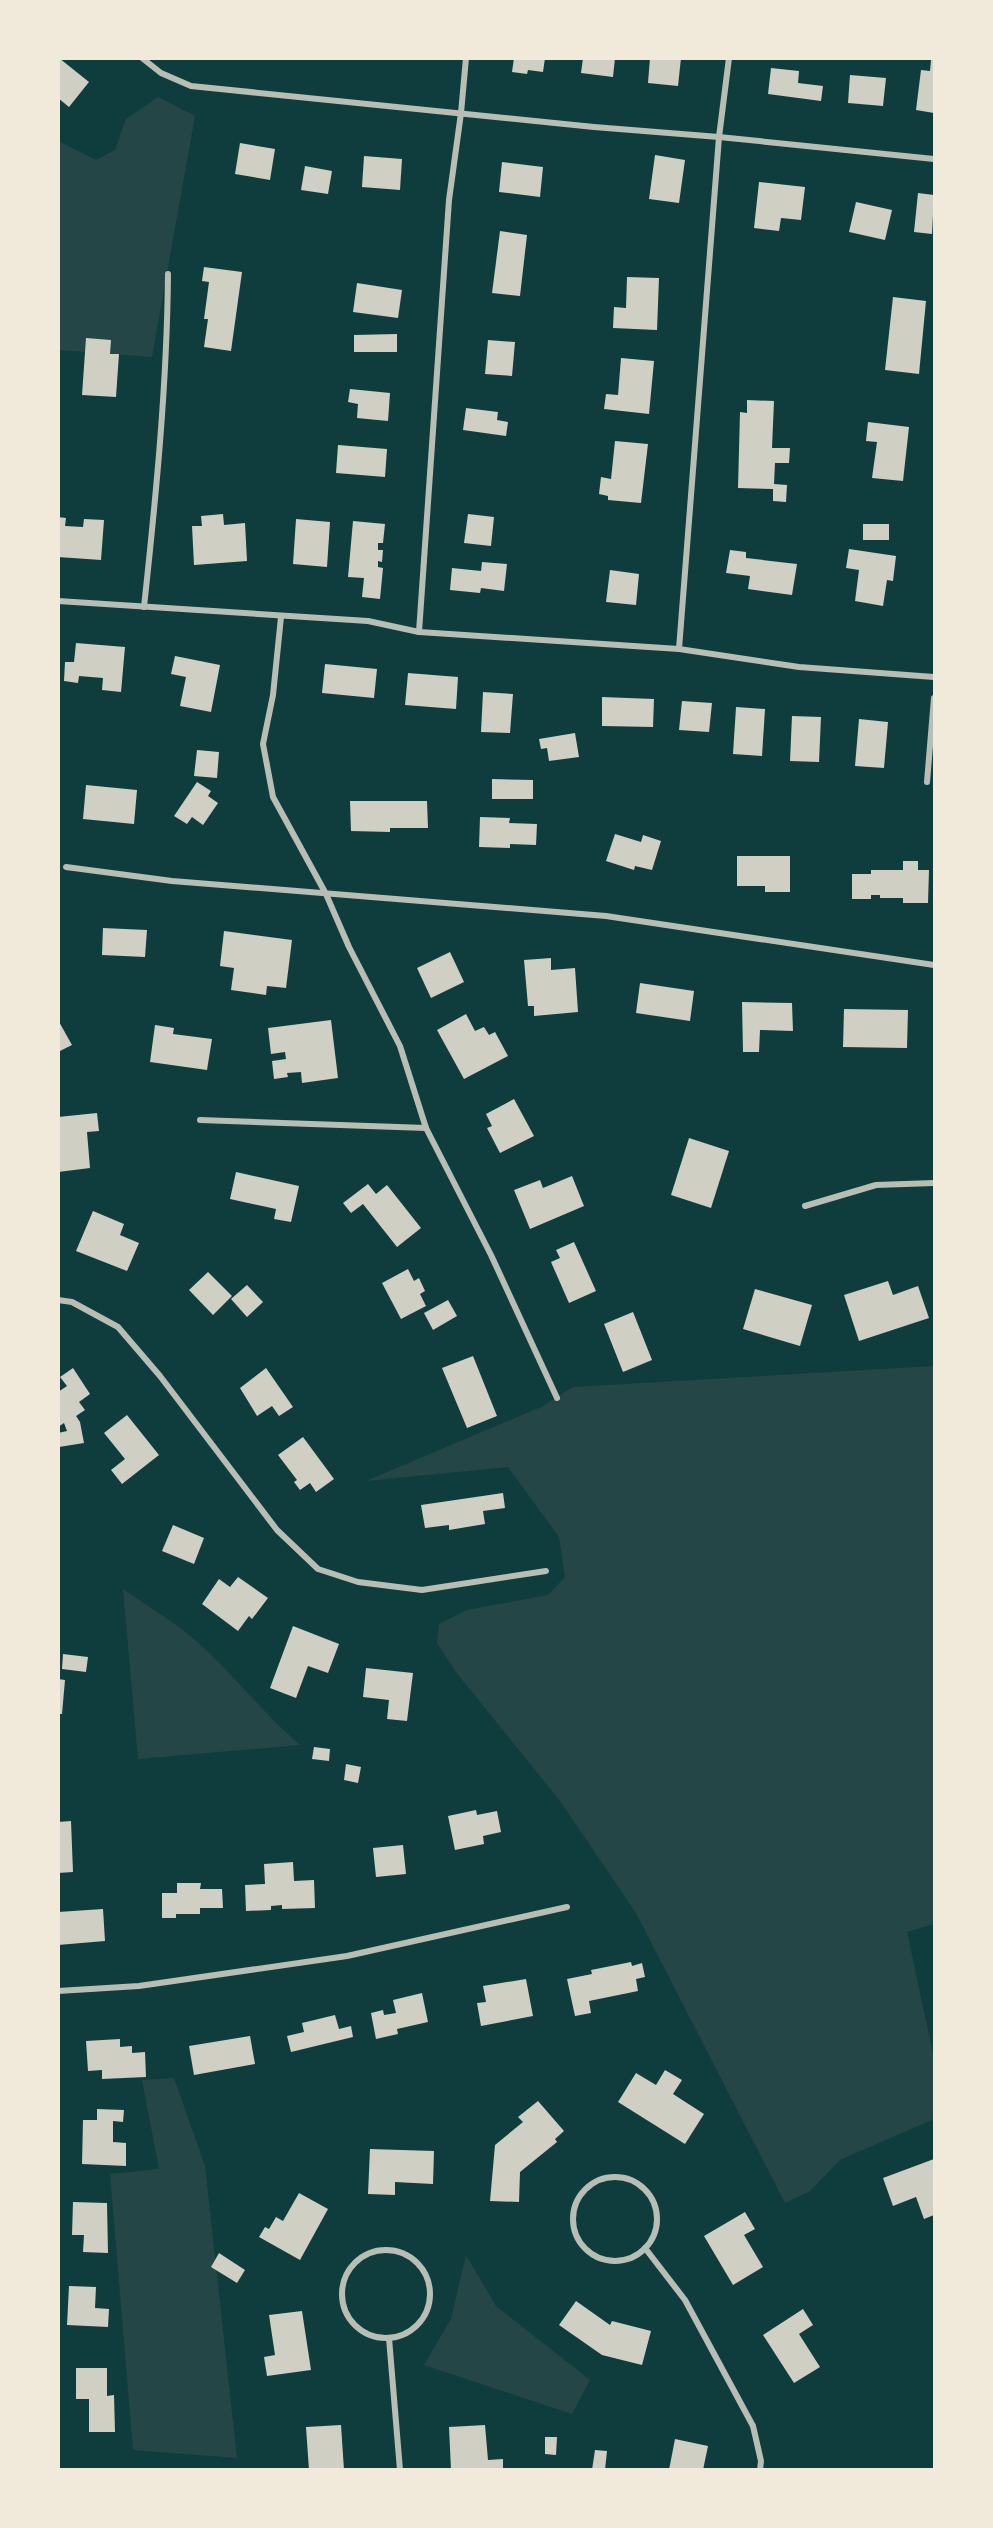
<svg xmlns="http://www.w3.org/2000/svg" width="993" height="2528" font-family="Signika,sans-serif">
<style>
.green{fill:#244646}
.building{fill:#cfcfc3}
.lines{fill:none;stroke-linecap:round;stroke-linejoin:round}
.minor{stroke:#b8beb3;stroke-width:6}
</style>
<rect width="100%" height="100%" fill="#0f3d3e"/>
<!-- green -->
<g class="green">
<path d="M158,97L195,116L152,357L59,350L58,141L96,160L115,150L126,119Z"/>
<path d="M934,1366V1924L907,1932L934,2058V2119L840,2160L810,2191L785,2203L636,1913L560,1801L456,1672L437,1643L439,1624L467,1610L548,1595L565,1577L559,1537L508,1467L366,1481L541,1407L573,1387Z"/>
<path d="M123,1589C144,1604 168,1618 188,1634C229,1668 260,1711 300,1745L138,1759Z"/>
<path d="M174,2078L205,2166L237,2458L133,2450L110,2174L159,2169L142,2080Z"/>
<path d="M466,2255L496,2306L590,2380L572,2414L424,2365L451,2319Z"/>
</g>
<!-- building -->
<g class="building">
<path d="M59,58L89,82L69,107L58,98Z"/>
<path d="M514,58H545L543,72L528,70L527,74L512,72Z"/>
<path d="M583,58H615L613,77L581,73Z"/>
<path d="M650,58H681L678,86L648,83Z"/>
<path d="M931,60H934V113L916,110L921,70L930,71Z"/>
<path d="M771,68L799,71L798,83L823,86L821,101L768,94Z"/>
<path d="M850,75L886,78L883,106L848,103Z"/>
<path d="M240,143L275,149L270,180L235,174Z"/>
<path d="M655,155L685,160L679,203L649,199Z"/>
<path d="M364,156L402,159L400,190L362,187Z"/>
<path d="M502,162L543,167L540,197L499,192Z"/>
<path d="M305,166L332,171L328,194L301,190Z"/>
<path d="M759,182L805,187L801,220L781,218L779,231L754,228Z"/>
<path d="M918,193L934,195L932,234L914,232Z"/>
<path d="M856,202L892,210L885,240L849,232Z"/>
<path d="M500,231L527,235L520,296L492,293Z"/>
<path d="M204,267L242,272L231,351L204,347L208,319H204L209,282L202,281Z"/>
<path d="M627,277L659,278L657,330L613,328L614,307L626,308Z"/>
<path d="M357,283L402,290L398,318L353,312Z"/>
<path d="M893,297L926,301L919,374L885,370Z"/>
<path d="M397,334V352H354V335Z"/>
<path d="M86,338L111,340L110,354H119L116,397L82,395Z"/>
<path d="M488,340L515,342L512,376L485,374Z"/>
<path d="M621,358L654,361L649,414L604,409L606,394L618,395Z"/>
<path d="M350,389L390,393L388,421L357,418L358,404L348,402Z"/>
<path d="M747,400L774,401L772,448H790L789,463H775L774,484L787,485L786,502L773,501V489L738,488L740,412L747,413Z"/>
<path d="M466,408L498,412L497,420L508,422L506,436L463,430Z"/>
<path d="M868,422L909,427L903,481L872,478L877,442L866,441Z"/>
<path d="M615,441L648,444L641,503L608,500V496L599,494L601,477L611,479Z"/>
<path d="M338,445L387,449L385,477L336,473Z"/>
<path d="M223,514L224,525L245,523L247,561L194,565L192,526H202L201,516Z"/>
<path d="M468,514L494,517L491,546L464,543Z"/>
<path d="M58,517L66,518L65,526L83,527L84,519L104,520L101,560L58,557Z"/>
<path d="M296,519L330,522L327,567L293,564Z"/>
<path d="M353,521L385,524L383,543H378V550H383L382,562L378,561V567L383,568L380,599L362,597L364,578L348,577Z"/>
<rect x="863" y="524" width="26" height="16"/>
<path d="M849,549L896,556L893,581L887,580L883,606L855,601L859,570L846,568Z"/>
<path d="M730,550L746,552V558L797,564L792,595L748,589L750,576L726,573Z"/>
<path d="M482,562L507,564L504,591L481,588L480,593L450,590L452,568L481,571Z"/>
<path d="M610,570L639,574L636,605L606,602Z"/>
<path d="M76,643L125,647L121,692L102,690L103,678L79,676L78,683L64,681L65,662H74Z"/>
<path d="M175,656L220,665L211,712L180,706L186,677L171,674Z"/>
<path d="M325,664L377,669L374,698L322,693Z"/>
<path d="M408,673L458,677L456,709L405,705Z"/>
<path d="M483,692L513,694L510,733L481,732Z"/>
<path d="M602,697L654,699L653,727L602,726Z"/>
<path d="M682,701L712,703L709,732L679,730Z"/>
<path d="M736,707L765,709L762,756L733,754Z"/>
<path d="M792,716L821,717L819,762L790,761Z"/>
<path d="M859,719L888,722L884,768L855,766Z"/>
<path d="M575,733L579,757L549,761L547,748L541,749L539,739Z"/>
<path d="M197,750L219,752L217,778L194,776Z"/>
<path d="M492,779L533,780V799H492Z"/>
<path d="M197,782L211,791L208,796L218,803L203,825L192,817L187,824L174,816Z"/>
<path d="M86,785L137,790L134,824L83,819Z"/>
<path d="M350,801H427L428,828H390V832L351,831Z"/>
<path d="M480,817L510,818L509,823L537,824L536,845L510,844V848L479,847Z"/>
<path d="M615,834L641,842L643,835L661,841L652,870L635,866L634,870L606,861Z"/>
<path d="M737,856H790V892H765V886H737Z"/>
<path d="M903,861H918V870H929L928,903H903V898H880V895H871V899H852V874H871V870H903Z"/>
<path d="M103,928L147,930L145,957L102,955Z"/>
<path d="M224,931L292,940L286,988L267,986L266,995L231,990L234,968L220,966Z"/>
<path d="M450,952L464,982L431,998L417,968Z"/>
<path d="M551,958V970L575,968L578,1012L534,1016V1006H528L524,960Z"/>
<path d="M640,983L694,991L690,1021L636,1013Z"/>
<path d="M742,1002L792,1003L793,1031L760,1030L759,1052H743Z"/>
<path d="M844,1009L908,1010L907,1048L843,1047Z"/>
<path d="M466,1014L475,1031L484,1027L489,1035L495,1032L508,1056L464,1079L437,1030Z"/>
<path d="M58,1020L72,1045L58,1052Z"/>
<path d="M331,1020L338,1078L302,1083L301,1072L287,1073L288,1077L274,1079L272,1061L286,1059L285,1052L271,1054L268,1028Z"/>
<path d="M155,1025L174,1028L173,1034L212,1039L207,1070L150,1062Z"/>
<path d="M514,1099L534,1136L500,1153L487,1128L492,1126L486,1114Z"/>
<path d="M97,1113L99,1131L87,1132L90,1168L58,1172V1117Z"/>
<path d="M689,1138L729,1151L711,1208L671,1195Z"/>
<path d="M236,1172L299,1186L291,1222L274,1219L276,1209L230,1199Z"/>
<path d="M572,1176L584,1206L530,1229L514,1190L540,1180L543,1188Z"/>
<path d="M368,1184L376,1194L387,1185L421,1228L397,1247L363,1204L351,1213L343,1203Z"/>
<path d="M93,1211L124,1224L120,1235L139,1243L127,1271L76,1251Z"/>
<path d="M574,1242L596,1291L569,1303L551,1262L560,1258L556,1250Z"/>
<path d="M408,1269L414,1281L419,1278L425,1291L420,1294L426,1306L401,1319L382,1283Z"/>
<path d="M208,1272L232,1296L213,1315L189,1290Z"/>
<path d="M888,1281L893,1295L918,1286L929,1318L859,1341L844,1295Z"/>
<path d="M247,1285L263,1302L247,1317L231,1299Z"/>
<path d="M755,1289L812,1305L800,1346L743,1329Z"/>
<path d="M448,1300L457,1316L433,1330L424,1313Z"/>
<path d="M633,1312L652,1360L623,1372L604,1324Z"/>
<path d="M473,1356L497,1416L467,1428L442,1368Z"/>
<path d="M73,1368L90,1394L79,1402L85,1410L76,1416L80,1422L84,1443L59,1447L58,1433L67,1431L64,1423L58,1427V1392L67,1386L60,1377Z"/>
<path d="M266,1368L293,1407L279,1416L272,1406L257,1416L240,1388Z"/>
<path d="M127,1415L159,1455L122,1484L111,1470L125,1459L104,1433Z"/>
<path d="M303,1437L334,1479L316,1492L310,1483L300,1490L294,1482L297,1480L278,1455Z"/>
<path d="M503,1493L505,1508L483,1511L485,1524L449,1530V1525L425,1528L421,1505Z"/>
<path d="M173,1525L204,1538L194,1564L162,1551Z"/>
<path d="M238,1577L268,1598L252,1619L249,1616L238,1631L202,1604L219,1579L230,1587Z"/>
<path d="M293,1626L339,1644L328,1673L308,1666L296,1698L270,1688Z"/>
<path d="M63,1654L88,1657L86,1672L62,1669Z"/>
<path d="M366,1668L413,1673L407,1721L387,1719L389,1700L363,1697Z"/>
<path d="M58,1679L65,1680L62,1714H58Z"/>
<path d="M314,1747L330,1749L329,1761L312,1759Z"/>
<path d="M346,1764L361,1767L358,1783L344,1780Z"/>
<path d="M476,1810L477,1815L497,1811L501,1832L483,1836L484,1844L455,1850L448,1816Z"/>
<path d="M71,1821L73,1872L58,1873V1822Z"/>
<path d="M403,1845L406,1874L376,1877L373,1848Z"/>
<path d="M293,1862L294,1881L314,1880L315,1908L282,1909V1905L271,1906V1910L246,1911L245,1885L265,1884L264,1864Z"/>
<path d="M177,1883H201L200,1889H222L223,1908H200V1914H176V1918H162V1893H177Z"/>
<path d="M103,1909L105,1941L58,1945V1912Z"/>
<path d="M631,1962L632,1966L642,1963L645,1977L636,1979L638,1991L589,2001L591,2013L575,2016L567,1979L592,1974L591,1970Z"/>
<path d="M526,1979L533,2016L481,2026L477,2003L486,2002L483,1986Z"/>
<path d="M422,1993L428,2022L397,2029L398,2034L376,2039L371,2013L383,2010L384,2015L396,2013L393,2000Z"/>
<path d="M335,2015L339,2029L351,2026L353,2037L291,2052L287,2036L304,2032L302,2023Z"/>
<path d="M250,2036L255,2064L194,2075L189,2046Z"/>
<path d="M120,2039V2047L132,2046V2053L145,2052L146,2077L102,2079V2070L88,2071L86,2041Z"/>
<path d="M665,2070L682,2080L673,2094L704,2114L685,2144L618,2102L636,2073L656,2085Z"/>
<path d="M538,2101L564,2131L555,2139L557,2142L520,2172L519,2202L490,2201L495,2145L523,2122L518,2117Z"/>
<path d="M97,2109L124,2110L123,2122L113,2121V2142L126,2143V2166L82,2164L83,2120H97Z"/>
<path d="M370,2149L434,2151L433,2184L395,2182V2195L368,2194Z"/>
<path d="M934,2159V2215L924,2219L916,2197L893,2206L883,2178Z"/>
<path d="M299,2193L328,2209L300,2260L259,2237L265,2227L269,2229L276,2217L283,2221Z"/>
<path d="M73,2202L107,2203L108,2253L83,2252L84,2235H72Z"/>
<path d="M745,2212L755,2229L744,2235L763,2267L733,2285L704,2236Z"/>
<path d="M219,2253L245,2270L237,2283L211,2267Z"/>
<path d="M69,2286L96,2287L95,2308L109,2309L108,2327L67,2325Z"/>
<path d="M576,2301L610,2325L612,2321L651,2331L642,2365L602,2355L559,2325Z"/>
<path d="M803,2309L813,2325L799,2334L820,2367L794,2383L763,2335Z"/>
<path d="M302,2311L311,2370L267,2376L264,2357L275,2355L269,2315Z"/>
<path d="M76,2368H107V2396L114,2395L115,2432H89V2399H76Z"/>
<path d="M341,2425L344,2470H309L306,2427Z"/>
<path d="M485,2425L488,2460L503,2459V2470H451L449,2427Z"/>
<path d="M545,2437H557L556,2455L545,2454Z"/>
<path d="M675,2439L708,2446L703,2470H669Z"/>
<path d="M595,2450L607,2451L605,2470H592Z"/>
</g>
<g class="lines">
<!-- minor -->
<g class="minor">
<path d="M142,58L161,73L191,86L594,127L719,137L934,159"/>
<path d="M58,601L368,621L419,632L679,649L799,667L934,677"/>
<path d="M144,607C156,496 167,385 168,274"/>
<path d="M281,617L273,695L263,744L273,797L326,894L349,947L400,1046L426,1128L491,1255L557,1398"/>
<path d="M419,632L449,200L461,113L466,58"/>
<path d="M679,649L719,137L729,58"/>
<path d="M927,782L934,698"/>
<path d="M66,867L172,881L606,916L934,965"/>
<path d="M200,1120L426,1128"/>
<path d="M805,1206L876,1185L934,1183"/>
<path d="M58,1300L72,1302L118,1327L160,1376L277,1530L318,1569L358,1582L422,1590L546,1571"/>
<path d="M58,1991L139,1986L347,1956L567,1907"/>
<circle cx="615" cy="2219" r="42"/>
<path d="M645,2248L685,2300L753,2426L761,2461L760,2470"/>
<circle cx="386" cy="2294" r="44"/>
<path d="M389,2338L400,2470"/>
</g>
</g>
<!-- border -->
<rect width="993" height="2528" fill="none" stroke="#f1e9da" stroke-width="120"/>
</svg>
